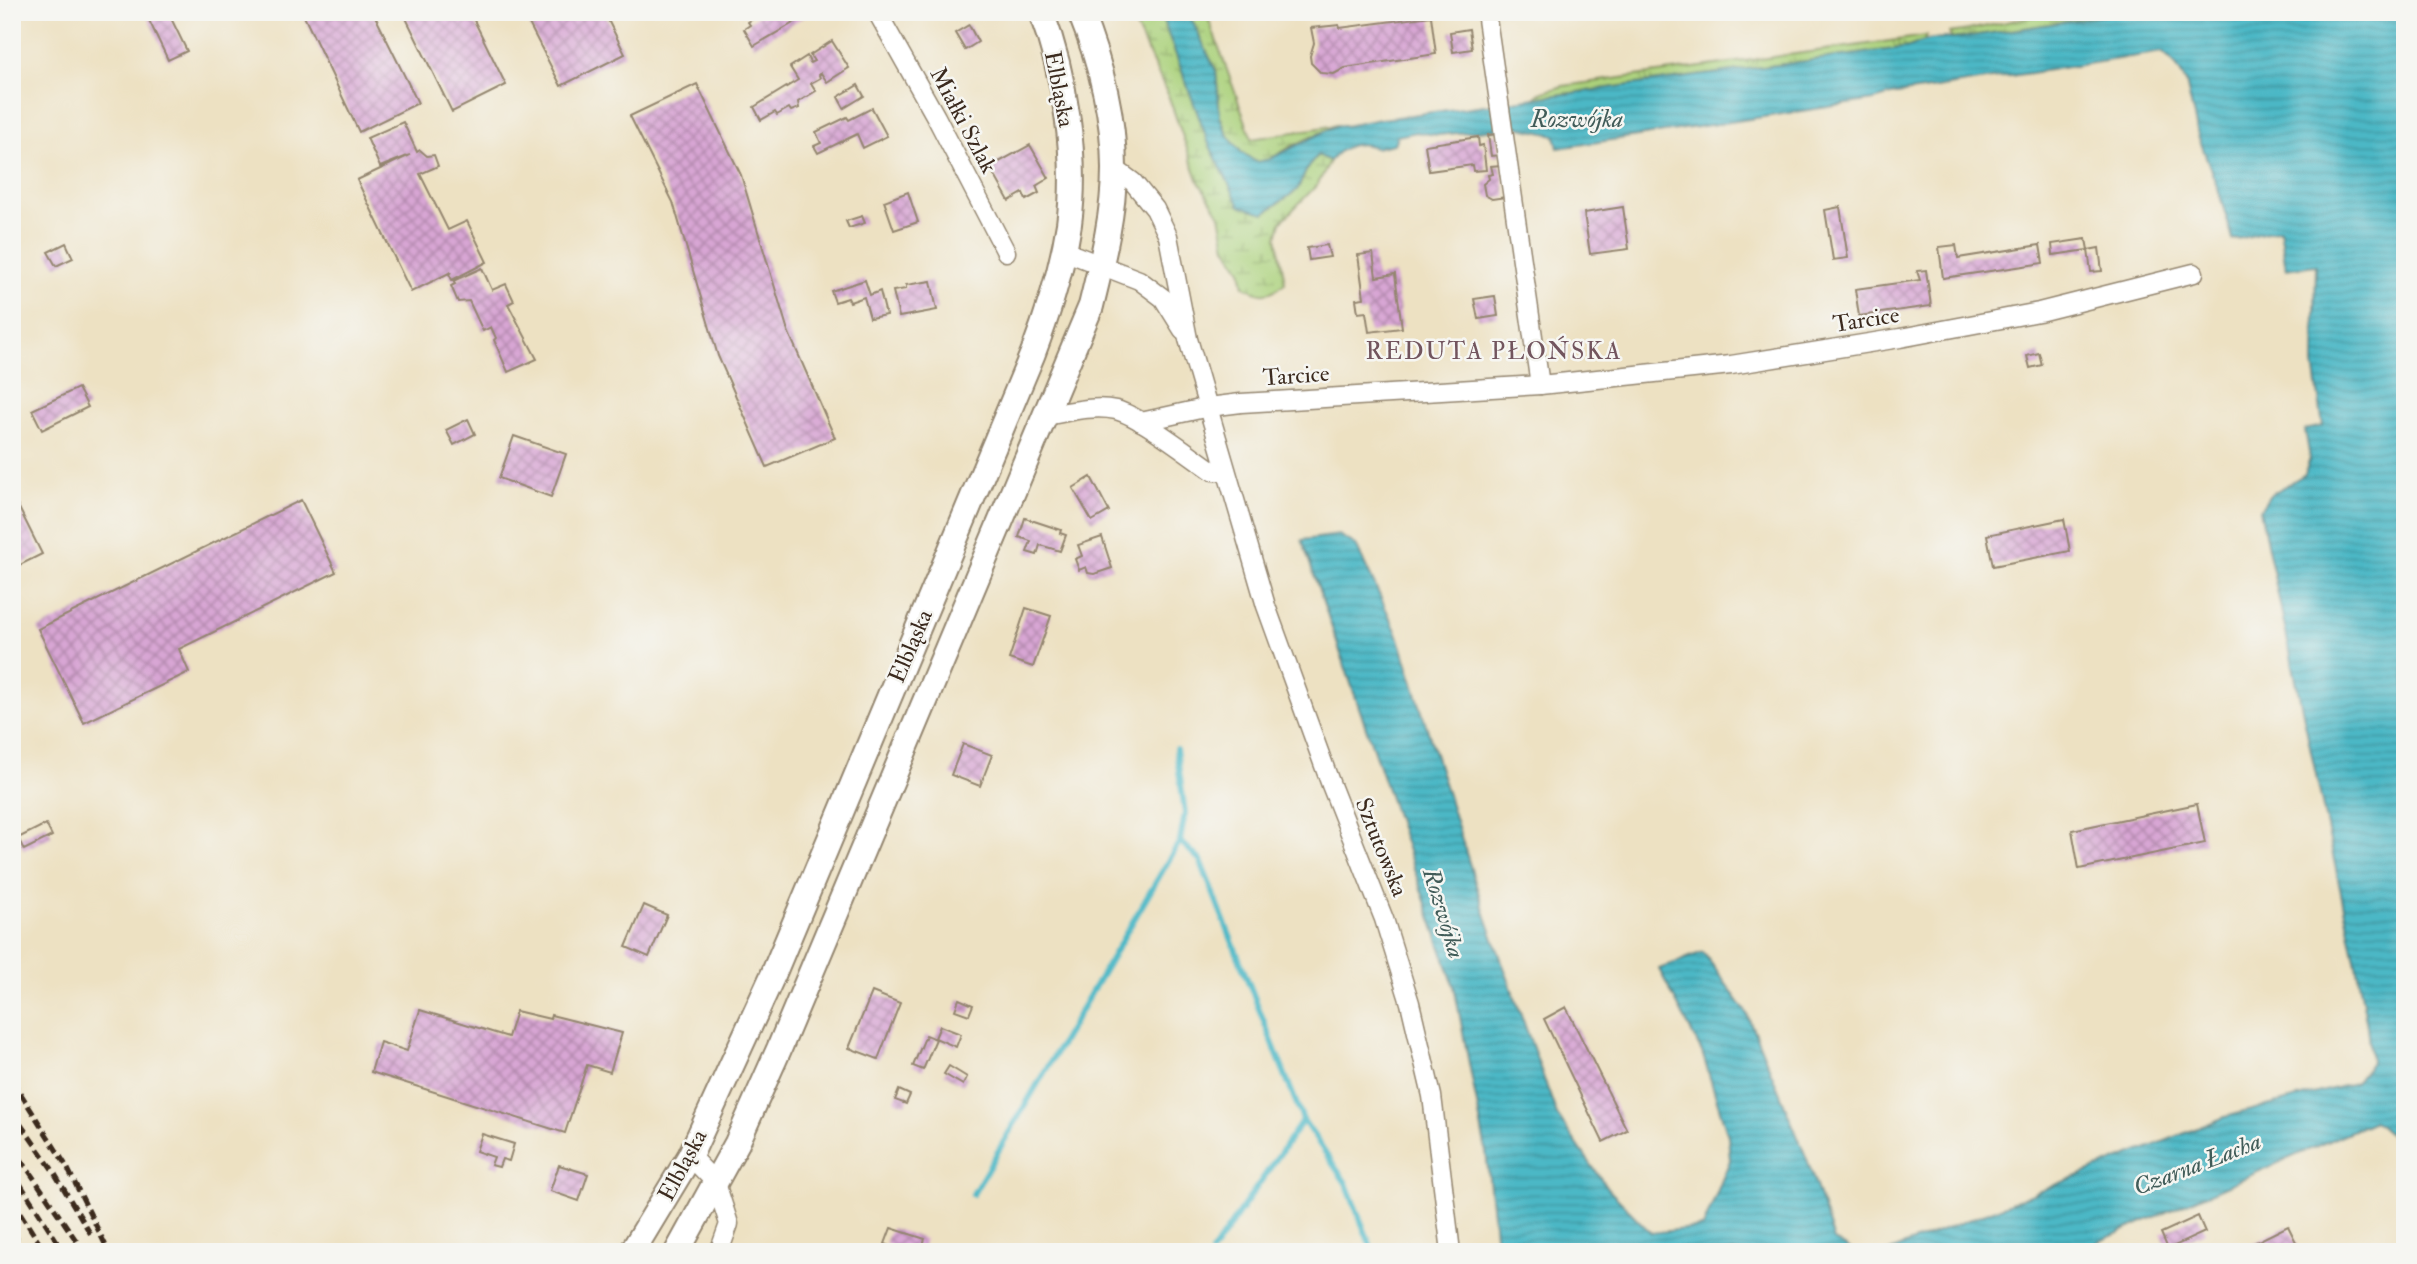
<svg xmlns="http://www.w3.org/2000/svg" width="2417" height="1264" font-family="'IM FELL Double Pica',serif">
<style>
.grass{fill:url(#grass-tufts);stroke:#737e4c;stroke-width:2}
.wetland{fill:url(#wetland-marsh);stroke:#737e4c;stroke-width:2}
.water{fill:url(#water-rules);stroke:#437172;stroke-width:2}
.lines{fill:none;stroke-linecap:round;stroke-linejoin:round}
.stream{stroke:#4bb8c6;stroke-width:6}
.building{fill:url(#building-cross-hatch)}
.street-casing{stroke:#948670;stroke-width:21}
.secondary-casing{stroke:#948670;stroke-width:28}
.street{stroke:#fff;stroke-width:18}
.secondary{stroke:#fff;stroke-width:24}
.rail{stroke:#3b2a1e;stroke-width:5;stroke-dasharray:10 5;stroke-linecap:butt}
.labels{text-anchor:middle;stroke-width:5;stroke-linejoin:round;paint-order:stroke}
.street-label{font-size:23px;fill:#3b2a1e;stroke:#f6f6f2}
.water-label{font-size:24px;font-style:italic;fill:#415c59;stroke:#f6f6f2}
.neighbourhood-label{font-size:24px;letter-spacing:2px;fill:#72555e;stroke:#f6f6f2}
</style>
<defs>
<pattern id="grass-tufts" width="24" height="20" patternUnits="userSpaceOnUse" patternTransform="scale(1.75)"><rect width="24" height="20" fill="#abd17b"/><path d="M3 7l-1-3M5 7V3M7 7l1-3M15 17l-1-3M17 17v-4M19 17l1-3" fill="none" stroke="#8caa64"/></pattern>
<pattern id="wetland-marsh" width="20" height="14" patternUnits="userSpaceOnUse" patternTransform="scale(1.75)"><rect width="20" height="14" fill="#abd17b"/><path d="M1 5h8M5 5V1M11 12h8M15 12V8" fill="none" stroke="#8caa64"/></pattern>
<pattern id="water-rules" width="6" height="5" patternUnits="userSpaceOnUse" patternTransform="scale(1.75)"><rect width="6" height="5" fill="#4bb8c6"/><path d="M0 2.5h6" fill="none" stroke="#4096a0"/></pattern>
<pattern id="building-cross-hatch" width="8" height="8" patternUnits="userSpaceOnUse" patternTransform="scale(1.75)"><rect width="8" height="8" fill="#d8a6d4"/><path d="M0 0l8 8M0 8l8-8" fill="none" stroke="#b087ab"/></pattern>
</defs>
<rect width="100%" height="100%" fill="#f6f6f2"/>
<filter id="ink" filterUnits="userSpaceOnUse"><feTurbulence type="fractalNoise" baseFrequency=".0143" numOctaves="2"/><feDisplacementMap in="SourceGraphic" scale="14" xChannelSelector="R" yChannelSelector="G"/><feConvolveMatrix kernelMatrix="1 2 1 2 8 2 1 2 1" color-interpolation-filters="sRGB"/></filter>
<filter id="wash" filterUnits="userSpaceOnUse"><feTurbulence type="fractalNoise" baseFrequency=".00686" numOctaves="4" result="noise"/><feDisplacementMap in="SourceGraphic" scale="28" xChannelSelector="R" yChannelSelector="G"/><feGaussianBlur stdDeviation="1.57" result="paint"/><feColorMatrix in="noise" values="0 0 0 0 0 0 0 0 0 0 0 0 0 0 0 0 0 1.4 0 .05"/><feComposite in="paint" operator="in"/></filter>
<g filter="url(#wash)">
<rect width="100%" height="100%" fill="#ede1c2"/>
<!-- grass -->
<path class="grass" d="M1926,36L1924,41L1909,47L1534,98L1540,93L1563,86Z"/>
<!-- wetland -->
<g class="wetland">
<path d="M1129,12H1160L1209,144L1240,206L1265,213L1297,190L1308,167L1318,155L1330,161L1318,184L1281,222L1277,237L1285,283C1270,296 1260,296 1244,286L1241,270L1226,247L1220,215L1199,182L1168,95Z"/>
<path d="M1188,12H1206L1252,139L1337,125L1292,146L1270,159L1256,162L1241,152L1228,136L1220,117L1216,71Z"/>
<path d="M2060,12H2154L2116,14L1952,39L1949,33C1986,28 2022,17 2060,12Z"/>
</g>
<!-- water -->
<g class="water">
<path d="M1160,12H1188L1216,71L1220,117L1228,136L1241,152L1256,162L1270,159L1337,125L1345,126L1375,120L1909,47C1923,41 1937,36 1953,39L2116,14L2405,12V1136L2390,1135L2374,1121L2075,1252H1888L2225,1117L2355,1083L2371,1062L2367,1026L2356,964L2260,510L2270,495L2305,474L2310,458L2305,430L2323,426L2314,364L2316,265L2286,269L2280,229L2233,240L2219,192L2198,135L2186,82L2175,64L2162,52L1891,95L1874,100L1558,148L1555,135L1516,127L1438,135L1416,132L1397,136L1394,144L1375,148C1357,139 1341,147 1330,161L1318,155L1308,167L1297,190L1264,213L1240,206L1209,144Z"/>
<path d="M1339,535L1356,545L1398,635L1486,917L1557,1115L1608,1189L1651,1233L1703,1227L1730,1160L1728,1136L1702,1052L1659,969L1703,952L1746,1012L1807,1159L1834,1240L1855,1252H1497L1486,1151L1454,986L1302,540Z"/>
</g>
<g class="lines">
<!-- stream -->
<g class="stream">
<path d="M1176,749L1185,813L1180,841L1200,860L1303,1120L1346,1183L1373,1252"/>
<path d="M973,1194L1180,841"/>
<path d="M1212,1252L1303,1120"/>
</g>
</g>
<g id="blocks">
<!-- building -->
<g class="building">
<path d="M145,12H168L187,51L168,60Z"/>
<path d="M302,12H373L418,103L359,132Z"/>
<path d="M403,12H470L506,85L452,112Z"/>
<path d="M523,12H604L625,54L561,86Z"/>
<path d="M764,12H812L754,46L744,29L750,25L748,22Z"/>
<path d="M1431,16L1436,54L1345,68L1334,74L1321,73L1311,63L1310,56L1314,43L1311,28L1339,25L1340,28Z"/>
<path d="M969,25L978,42L965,50L955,33Z"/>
<path d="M1469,29L1472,49L1453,52L1450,32Z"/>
<path d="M832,41L849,68L827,82L821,73L819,75L820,78L811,83L816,91L798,102L799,108L791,111L789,108L777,115L775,112L761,120L754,107L798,80L790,67L807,56L810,63L814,61L810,55Z"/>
<path d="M697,84L741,175L788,331L835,438L767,467L718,356L673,202L630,116Z"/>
<path d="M858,85L864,96L844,108L838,97Z"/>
<path d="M872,108L887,136L863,148L857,134L818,153L814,146L821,143L816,132L847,117L849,120Z"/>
<path d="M403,122L417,152L420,150L427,156L434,155L438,166L420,174L448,230L467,221L487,262L452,280L449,274L451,272L411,292L357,180L410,155L380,167L367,138Z"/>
<path d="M1497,134L1500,155L1491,156L1488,135Z"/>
<path d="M1478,137L1479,146L1483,145L1486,170L1473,171L1472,165L1429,171L1425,145Z"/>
<path d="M1030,145L1049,178L1036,186L1039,193L1026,200L1023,193L1009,201L990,167Z"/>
<path d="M1501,165L1506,197L1492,199L1485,195L1483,184L1489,179L1488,175L1493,174L1491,166Z"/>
<path d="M908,192L918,222L894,230L884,201Z"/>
<path d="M1623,207L1629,249L1590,254L1584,213Z"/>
<path d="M1840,207L1848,258L1833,260L1825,210Z"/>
<path d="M862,216L865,223L849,228L846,221Z"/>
<path d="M2086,239L2088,250L2099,248L2102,271L2091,272L2088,250L2053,255L2052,244Z"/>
<path d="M66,243L73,258L56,266L48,252Z"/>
<path d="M1327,245L1330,257L1309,260L1307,248Z"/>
<path d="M1956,245L1958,258L2040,245L2043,263L1943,278L1939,247Z"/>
<path d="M1373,253L1376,277L1395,274L1402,328L1369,332L1366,312L1358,313L1356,299L1364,298L1358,255Z"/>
<path d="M482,268L492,290L506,284L514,301L508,304L537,359L508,372L494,340L496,338L491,327L483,331L469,301L458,302L451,286L455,284L453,281Z"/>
<path d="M1926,270L1931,306L1859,316L1855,289L1920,280L1917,271Z"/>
<path d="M865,280L870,295L880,291L886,315L870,318L864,297L850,302L848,298L835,302L831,291Z"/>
<path d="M931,281L937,310L899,317L893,291L906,289V285Z"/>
<path d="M1495,296L1498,316L1478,319L1474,299Z"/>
<path d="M2039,353L2042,365L2030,368L2027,356Z"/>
<path d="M78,388L88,407L42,430L32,410Z"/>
<path d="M468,419L475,434L454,445L446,430Z"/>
<path d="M514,436L566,454L551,497L499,478Z"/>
<path d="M1091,477L1109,511L1092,521L1073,488Z"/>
<path d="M301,500L336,572L179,649L189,672L84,723L38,629Z"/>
<path d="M16,502L42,554L12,569V547L15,545L12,540V504Z"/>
<path d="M1025,518L1061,530L1060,533L1066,535L1060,551L1040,545L1037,555L1027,552L1031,541L1019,537Z"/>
<path d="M2064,519L2070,551L1993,566L1987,535Z"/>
<path d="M1102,537L1112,568L1094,574L1088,573L1086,567L1079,570L1075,559L1082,556L1078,545Z"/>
<path d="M1026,608L1051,616L1033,667L1009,659Z"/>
<path d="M963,744L992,755L980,786L951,775Z"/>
<path d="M2197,804L2205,843L2079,869L2072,830Z"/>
<path d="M46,824L52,836L24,850L18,838Z"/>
<path d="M644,905L667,915L649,957L626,947Z"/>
<path d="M872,992L900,1003L878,1059L849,1048Z"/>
<path d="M959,999L973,1005L969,1015L955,1010Z"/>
<path d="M1566,1007L1627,1130L1603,1142L1544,1019Z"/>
<path d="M420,1010L508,1037L516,1011L550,1019L551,1015L622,1033L610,1072L587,1065L565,1133L371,1072L380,1042L407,1051Z"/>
<path d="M940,1026L961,1034L956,1047L935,1038Z"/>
<path d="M926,1035L936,1039L923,1070L913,1066Z"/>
<path d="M949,1066L967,1077L963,1085L944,1074Z"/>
<path d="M899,1090L910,1095L906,1104L895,1100Z"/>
<path d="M482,1134L514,1144L509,1161L502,1159L499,1167L491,1165L494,1157L476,1151Z"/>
<path d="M559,1165L588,1174L579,1201L550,1191Z"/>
<path d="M2198,1216L2205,1232L2168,1249L2161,1233Z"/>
<path d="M2288,1226L2301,1252H2236Z"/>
<path d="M891,1228L925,1239L921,1252H906L885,1244Z"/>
</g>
</g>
</g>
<g filter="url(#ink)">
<use href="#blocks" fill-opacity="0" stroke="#948670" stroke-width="2"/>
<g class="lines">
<defs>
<g id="street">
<path d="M877,12L936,117L1006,252"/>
<path d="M1486,12L1540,385"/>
<path d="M1114,168L1133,182L1155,209L1168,236L1188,339L1266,606L1331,785L1384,919L1410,1003L1432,1096L1451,1252"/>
<path d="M1064,251L1139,280L1163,298L1183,330"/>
<path d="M1045,416C1068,412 1093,405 1116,410C1140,416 1190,455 1213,471H1226"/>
<path d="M1141,422L1209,407L1241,403L1540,385L1731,365L1900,338L2039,312L2194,273"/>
<path d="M690,1156L716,1183L729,1224L719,1252"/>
</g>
<g id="secondary">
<path d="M632,1252L690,1156L773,975L1033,353C1049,311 1062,269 1069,224C1078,157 1065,75 1041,12"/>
<path d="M677,1252L737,1143L779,1049L1091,306C1102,261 1114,215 1114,169C1114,116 1100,61 1080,12"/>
</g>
</defs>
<!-- street casing -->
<use href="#street" class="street-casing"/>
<!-- secondary casing -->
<use href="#secondary" class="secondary-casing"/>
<!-- street -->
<use href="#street" class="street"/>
<!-- secondary -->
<use href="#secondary" class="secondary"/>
<!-- rail -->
<g class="rail">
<path d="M12,1080L67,1167L109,1252"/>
<path d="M12,1112L52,1169L93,1238"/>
<path d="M12,1146L84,1252"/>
<path d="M12,1171L64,1252"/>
<path d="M12,1200L45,1252"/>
<path d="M12,1231L26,1252"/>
</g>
</g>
</g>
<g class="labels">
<!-- street labels -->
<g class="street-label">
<text transform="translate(1060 89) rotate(79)" y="8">Elbląska</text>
<text transform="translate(964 120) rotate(62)" y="8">Miałki Szlak</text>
<text transform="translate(1866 319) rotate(-9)" y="8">Tarcice</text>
<text transform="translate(1296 375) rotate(-4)" y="8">Tarcice</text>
<text transform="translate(910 646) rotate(-67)" y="8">Elbląska</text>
<text transform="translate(1382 847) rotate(68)" y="8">Sztutowska</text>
<text transform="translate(682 1165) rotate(-62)" y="8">Elbląska</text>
</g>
<!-- water labels -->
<g class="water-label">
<text x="1577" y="127">Rozwójka</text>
<text transform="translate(1444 913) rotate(73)" y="8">Rozwójka</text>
<text transform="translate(2197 1164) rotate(-21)" y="8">Czarna Łacha</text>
</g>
<!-- neighbourhood labels -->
<g class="neighbourhood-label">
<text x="1494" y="359">REDUTA PŁOŃSKA</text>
</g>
</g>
<!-- margin -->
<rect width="2417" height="1264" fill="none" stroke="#f6f6f2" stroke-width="42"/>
</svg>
